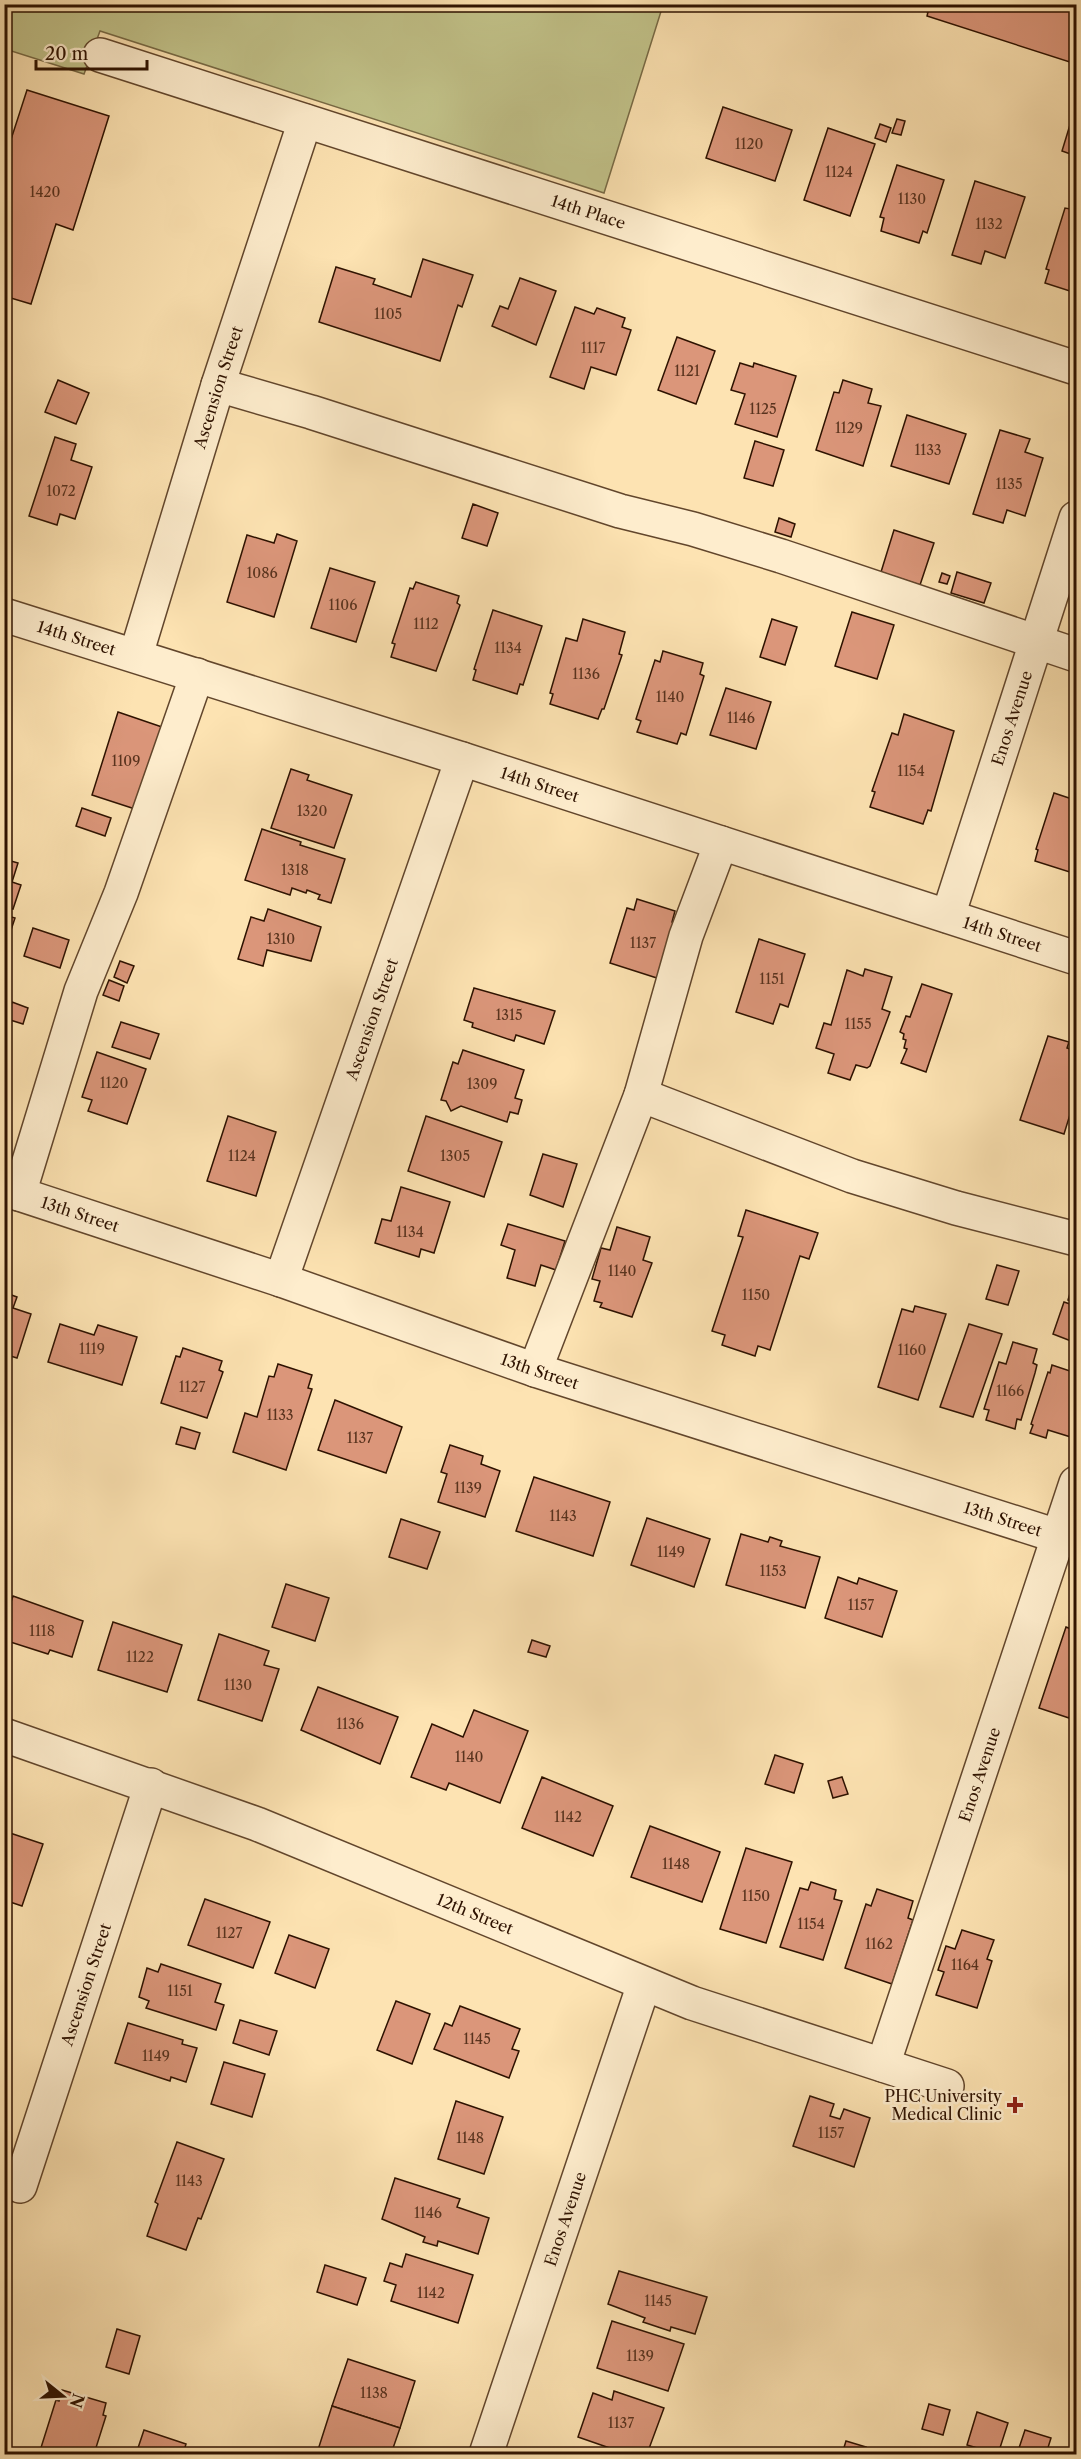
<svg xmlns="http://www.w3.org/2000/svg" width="1081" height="2459" font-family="'Libre Caslon Text',serif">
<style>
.green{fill:#c2c38a;stroke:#786a45;stroke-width:1.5}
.building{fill:#db967a;stroke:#2e1200;stroke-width:1.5}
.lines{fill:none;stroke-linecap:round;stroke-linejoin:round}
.minor-casing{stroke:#62462c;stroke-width:36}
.minor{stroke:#feedcd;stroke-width:33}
.poi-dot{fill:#8f2418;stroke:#feedcd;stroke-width:2}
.labels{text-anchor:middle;stroke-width:5;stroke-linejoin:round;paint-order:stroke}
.number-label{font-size:14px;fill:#59331e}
.street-label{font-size:16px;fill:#2e1200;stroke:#feedcd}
.poi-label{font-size:16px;fill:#2e1200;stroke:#feedcd;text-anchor:end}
</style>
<rect width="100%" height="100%" fill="#fde3b2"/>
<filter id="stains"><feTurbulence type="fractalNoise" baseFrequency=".00333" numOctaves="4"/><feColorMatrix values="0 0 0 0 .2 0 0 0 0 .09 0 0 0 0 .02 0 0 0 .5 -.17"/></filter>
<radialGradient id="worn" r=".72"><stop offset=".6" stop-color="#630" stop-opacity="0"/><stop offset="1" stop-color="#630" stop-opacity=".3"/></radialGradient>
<!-- green -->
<path class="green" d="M5,5H663L604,193L100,31L84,74L5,49Z"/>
<!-- building -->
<g class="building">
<path d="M905,4H1076V64L927,16L928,12Z"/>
<path d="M27,90L109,116L73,230L56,224L31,304L4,296V161Z"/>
<path d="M1076,105V156L1062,151Z"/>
<path d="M723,107L792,130L775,181L706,158Z"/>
<path d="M897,119L905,121L901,135L892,133Z"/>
<path d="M880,124L891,128L886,142L875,138Z"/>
<path d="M828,128L875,144L850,216L804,200Z"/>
<path d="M897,165L944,180L927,233L923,231L919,243L881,231L884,218L880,217Z"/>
<path d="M975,181L1025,197L1005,258L985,251L981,264L952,255Z"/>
<path d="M1075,192L1076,193V293L1045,283L1049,270L1046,269L1065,208L1070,209Z"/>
<path d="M423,259L473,275L462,307L458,305L440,361L319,322L336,267L375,279L373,284L411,297Z"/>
<path d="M520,278L556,291L536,345L492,326L500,306L508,309Z"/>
<path d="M575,307L594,314L597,308L625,318L622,327L631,330L616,375L591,367L584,389L550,377Z"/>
<path d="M677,337L715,351L696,404L658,390Z"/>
<path d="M740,363L753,367L754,363L796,376L777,437L735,424L745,394L731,390Z"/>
<path d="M58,380L89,393L76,424L45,412Z"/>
<path d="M843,380L872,389L868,403L881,406L863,466L816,450L834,392L839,393Z"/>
<path d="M907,415L966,434L949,484L891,466Z"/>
<path d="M1000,430L1030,439L1025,452L1043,458L1025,516L1007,510L1003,523L973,514Z"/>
<path d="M55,437L76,444L71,460L92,467L75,519L60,514L57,525L29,516Z"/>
<path d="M755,441L784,450L773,486L744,478Z"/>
<path d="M473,504L498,513L487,546L462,538Z"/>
<path d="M779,518L795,524L791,537L775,532Z"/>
<path d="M894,530L934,543L920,585L881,572Z"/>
<path d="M277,534L297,541L274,617L227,602L247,535L274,543Z"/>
<path d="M330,568L375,582L356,642L311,628Z"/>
<path d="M957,572L991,583L984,603L951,593Z"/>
<path d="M942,573L950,576L947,584L939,582Z"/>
<path d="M416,582L459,596L457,603L460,605L436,671L391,657L395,644L392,643L410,588L413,589Z"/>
<path d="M493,610L542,626L523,685L520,684L517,694L473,680L476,670L474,669Z"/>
<path d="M852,612L894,625L877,679L835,666Z"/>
<path d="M583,619L625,632L619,654L622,655L604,709H602L598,719L550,704L553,694L550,693L566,638L577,641Z"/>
<path d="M772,619L797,627L785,665L760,657Z"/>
<path d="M663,651L703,663L700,674L704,676L686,735L681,733L677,744L637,732L641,721L636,719L655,660L660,662Z"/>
<path d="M726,688L771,702L756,749L710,735Z"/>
<path d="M118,712L162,727L135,809L92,795Z"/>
<path d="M904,714L954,731L931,811L928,810L923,824L870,807L875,792L872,791L892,733L898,735Z"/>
<path d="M291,769L309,775L307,780L352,795L334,848L271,828Z"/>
<path d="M1054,793L1075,800L1076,796V874L1035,861L1038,850L1036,849Z"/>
<path d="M82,808L111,818L105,836L76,826Z"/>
<path d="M262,829L301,842L300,845L345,859L331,903L318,899L320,895L307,890L306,893L292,888L290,895L245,880Z"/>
<path d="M4,859L18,863L12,882L21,885L13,909L4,907Z"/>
<path d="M637,899L675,911L672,922L677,924L660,979L610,963L627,908L634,910Z"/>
<path d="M268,909L321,927L311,961L267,950L263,966L238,959L251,917L264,921Z"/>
<path d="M4,915L15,918L4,951Z"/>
<path d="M33,928L69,940L60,968L24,956Z"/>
<path d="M759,939L805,954L788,1007L780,1004L773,1024L736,1012Z"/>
<path d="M120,961L134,966L127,983L114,977Z"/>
<path d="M865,969L892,977L882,1009L890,1012L870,1066L867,1068L856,1065L850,1080L828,1073L834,1054L816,1048L824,1023L831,1025L847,970L863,976Z"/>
<path d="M109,980L124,986L119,1001L103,995Z"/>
<path d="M922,984L952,994L926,1072L901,1063L907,1049L904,1048L906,1040L903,1039L904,1034L900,1032L906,1016L910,1017Z"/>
<path d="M474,988L555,1011L544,1044L516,1035L514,1041L472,1027L473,1023L464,1020Z"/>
<path d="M12,1002L28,1008L23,1024L7,1019Z"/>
<path d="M121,1022L159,1034L150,1059L112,1047Z"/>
<path d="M1048,1036L1069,1042L1067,1048L1076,1051V1095L1064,1134L1020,1120Z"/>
<path d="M463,1050L524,1070L515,1098L522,1100L518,1114L510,1112L507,1122L461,1106L451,1111L446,1101L441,1100L453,1062L458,1064Z"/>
<path d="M97,1052L146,1069L127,1124L88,1111L92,1100L82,1097Z"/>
<path d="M228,1116L276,1132L256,1196L207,1181Z"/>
<path d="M426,1116L502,1142L484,1197L408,1171Z"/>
<path d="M543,1154L577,1164L563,1207L530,1195Z"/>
<path d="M401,1187L450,1202L434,1253L421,1249L419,1257L375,1243L382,1219L391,1221Z"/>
<path d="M746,1210L818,1233L809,1259L800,1256L770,1350L758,1346L755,1356L722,1345L725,1335L712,1331L743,1237L738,1236Z"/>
<path d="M508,1224L565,1241L556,1270L541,1265L535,1286L507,1278L515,1250L501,1245Z"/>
<path d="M617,1227L650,1237L643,1260L652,1263L632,1317L600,1307L602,1303L594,1301L600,1281L592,1279L601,1248L610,1250Z"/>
<path d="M997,1265L1019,1271L1008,1305L986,1299Z"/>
<path d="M1076,1273V1303L1068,1300Z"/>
<path d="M6,1293L17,1297L13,1308L31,1314L17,1358L4,1354Z"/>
<path d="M1064,1302L1076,1306V1324L1071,1341L1053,1334Z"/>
<path d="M915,1306L946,1314L918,1400L878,1387L902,1309L913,1312Z"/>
<path d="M60,1324L94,1335L98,1325L137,1337L122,1385L48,1362Z"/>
<path d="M969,1324L1002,1334L973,1417L940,1407Z"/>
<path d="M1013,1342L1037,1349L1033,1363L1037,1365L1035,1373L1021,1420L1017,1419L1015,1429L986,1420L989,1410L984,1409L999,1362L1006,1364Z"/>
<path d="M183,1348L222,1361L219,1370L223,1372L207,1418L161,1403L176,1356L180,1357Z"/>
<path d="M278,1364L312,1375L308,1388L312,1389L286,1470L233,1452L245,1413L257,1417L269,1376L274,1377Z"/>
<path d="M1052,1365L1076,1373V1431L1074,1438L1048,1430L1046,1438L1030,1433L1033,1425L1031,1424L1048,1372L1050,1373Z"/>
<path d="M335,1400L402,1427L386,1473L318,1450Z"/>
<path d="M181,1427L200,1433L195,1449L176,1444Z"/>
<path d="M450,1445L483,1456L481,1464L500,1471L485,1517L438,1502L447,1474L441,1472Z"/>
<path d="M534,1477L610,1502L593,1556L516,1531Z"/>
<path d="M647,1518L710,1539L694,1587L631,1565Z"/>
<path d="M401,1519L440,1532L427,1569L389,1557Z"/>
<path d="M741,1534L768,1542L770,1537L782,1541L780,1546L820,1557L805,1608L726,1585Z"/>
<path d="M838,1577L857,1584L859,1578L897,1591L882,1637L825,1618Z"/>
<path d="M286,1584L329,1598L315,1641L272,1627Z"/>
<path d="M13,1596L83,1621L72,1657L50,1650L48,1654L4,1640V1622Z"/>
<path d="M113,1622L182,1645L167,1692L98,1670Z"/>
<path d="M1066,1627L1076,1631V1697L1069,1718L1039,1708Z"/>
<path d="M219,1634L269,1651L264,1665L279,1669L262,1721L198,1700Z"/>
<path d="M532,1640L550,1646L546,1657L528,1652Z"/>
<path d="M318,1687L398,1717L380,1764L301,1730Z"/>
<path d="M474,1710L528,1731L500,1803L449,1783L446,1790L411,1777L432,1724L463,1737Z"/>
<path d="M775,1755L803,1764L794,1793L765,1784Z"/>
<path d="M542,1777L613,1806L593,1856L522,1828Z"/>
<path d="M842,1777L848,1794L833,1798L828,1781Z"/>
<path d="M650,1826L720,1852L702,1902L631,1877Z"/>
<path d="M4,1831L43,1844L22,1906L4,1900Z"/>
<path d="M746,1848L792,1862L766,1943L720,1929Z"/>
<path d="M811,1882L836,1890L834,1899L842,1901L823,1960L780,1947L800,1888L808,1890Z"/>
<path d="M877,1889L913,1901L908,1918L913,1920L892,1984L845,1968L866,1904L871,1906Z"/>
<path d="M205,1899L270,1922L253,1968L188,1945Z"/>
<path d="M962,1930L994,1940L987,1959L992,1961L977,2008L936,1995L944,1972L938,1970L946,1946L955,1949Z"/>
<path d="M289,1935L329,1949L315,1988L275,1973Z"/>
<path d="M161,1964L221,1984L215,2002L224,2005L216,2030L146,2008L149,2001L139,1997L147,1968L158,1972Z"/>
<path d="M396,2001L430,2014L412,2064L377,2050Z"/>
<path d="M460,2006L520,2029L512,2049L519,2051L509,2078L434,2049L445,2023L452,2026Z"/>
<path d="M240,2020L277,2031L269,2055L233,2043Z"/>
<path d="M128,2023L183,2040L182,2044L197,2048L186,2082L171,2077L170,2081L115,2063Z"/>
<path d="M224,2062L265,2074L252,2117L211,2104Z"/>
<path d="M810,2096L834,2104L830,2116L840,2119L844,2109L870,2118L854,2167L793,2146Z"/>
<path d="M456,2101L503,2117L484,2174L438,2159Z"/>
<path d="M177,2142L224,2159L201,2219L198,2218L186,2250L147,2236L158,2204L155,2202Z"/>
<path d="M395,2178L460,2199L457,2207L489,2218L478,2254L438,2241L437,2246L423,2242L425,2237L382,2219Z"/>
<path d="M406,2254L473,2275L458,2323L391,2301L396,2285L384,2281L390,2263L402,2267Z"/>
<path d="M325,2265L366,2278L357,2305L317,2292Z"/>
<path d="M619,2271L707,2297L695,2334L671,2327L670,2331L643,2322L645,2318L608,2304Z"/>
<path d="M612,2321L684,2344L668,2391L597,2368Z"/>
<path d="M117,2329L140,2336L129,2374L106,2367Z"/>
<path d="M348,2359L415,2381L400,2428L332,2406Z"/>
<path d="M62,2390L106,2403L103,2415L106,2416L94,2454H39L56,2400L59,2401Z"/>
<path d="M614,2391L664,2408L647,2454L628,2452L627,2454L578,2437L593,2393L612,2400Z"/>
<path d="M929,2404L950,2410L943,2435L922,2429Z"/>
<path d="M332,2406L400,2428L391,2454L317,2453Z"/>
<path d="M977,2412L1008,2423L998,2454L967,2445Z"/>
<path d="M144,2430L186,2444L183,2454H136Z"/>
<path d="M1025,2430L1051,2438L1046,2454H1017Z"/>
<path d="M846,2441L866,2447L863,2454H842Z"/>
</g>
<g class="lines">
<defs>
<g id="minor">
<path id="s1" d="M100,55L1076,368"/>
<path d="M218,385L311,412L620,511L693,529L781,556L1076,655"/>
<path id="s2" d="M4,615L462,759L1076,958"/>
<path id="s3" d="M136,655L218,385L305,121"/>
<path id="s4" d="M948,916L1076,518"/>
<path d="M641,1095L852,1176L956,1208L1076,1239"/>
<path id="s5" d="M4,1189L281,1280L535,1370L1076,1542"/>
<path d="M19,1194L81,991L121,893L197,675"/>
<path id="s6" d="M281,1280L462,759"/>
<path d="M535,1370L641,1095L686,936L721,843"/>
<path id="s7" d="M4,1735L257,1824L692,2003L947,2086"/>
<path id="s8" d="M883,2065L1076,1483"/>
<path id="s9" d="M20,2186L151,1785"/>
<path id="s10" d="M486,2454L644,1984"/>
</g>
</defs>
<!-- minor casing -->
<use href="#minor" class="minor-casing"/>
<!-- minor -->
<use href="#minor" class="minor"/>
</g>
<!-- markers -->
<path class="poi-dot" d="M1012 2096h6v6h6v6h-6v6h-6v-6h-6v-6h6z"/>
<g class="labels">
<!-- number labels -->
<g class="number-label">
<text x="749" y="149">1120</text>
<text x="839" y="177">1124</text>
<text x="45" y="197">1420</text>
<text x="912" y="204">1130</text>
<text x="989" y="229">1132</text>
<text x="388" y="319">1105</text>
<text x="593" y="353">1117</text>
<text x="687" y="376">1121</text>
<text x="763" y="414">1125</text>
<text x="849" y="433">1129</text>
<text x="928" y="455">1133</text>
<text x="1009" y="489">1135</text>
<text x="61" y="496">1072</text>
<text x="262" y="578">1086</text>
<text x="343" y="610">1106</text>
<text x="426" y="629">1112</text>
<text x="508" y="653">1134</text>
<text x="586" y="679">1136</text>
<text x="670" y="702">1140</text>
<text x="741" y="723">1146</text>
<text x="126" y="766">1109</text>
<text x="911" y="776">1154</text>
<text x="312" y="816">1320</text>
<text x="295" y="875">1318</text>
<text x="281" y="944">1310</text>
<text x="643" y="948">1137</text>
<text x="772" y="984">1151</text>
<text x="509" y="1020">1315</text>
<text x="858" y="1029">1155</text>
<text x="114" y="1088">1120</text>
<text x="482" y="1089">1309</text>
<text x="242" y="1161">1124</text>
<text x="455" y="1161">1305</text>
<text x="410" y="1237">1134</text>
<text x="622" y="1276">1140</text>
<text x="756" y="1300">1150</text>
<text x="92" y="1354">1119</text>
<text x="912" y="1355">1160</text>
<text x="192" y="1392">1127</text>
<text x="1010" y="1396">1166</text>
<text x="280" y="1420">1133</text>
<text x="360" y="1443">1137</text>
<text x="468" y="1493">1139</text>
<text x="563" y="1521">1143</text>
<text x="671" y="1557">1149</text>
<text x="773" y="1576">1153</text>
<text x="861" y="1610">1157</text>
<text x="42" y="1636">1118</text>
<text x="140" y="1662">1122</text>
<text x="238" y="1690">1130</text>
<text x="350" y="1729">1136</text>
<text x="469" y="1762">1140</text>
<text x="568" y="1822">1142</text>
<text x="676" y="1869">1148</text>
<text x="756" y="1901">1150</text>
<text x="811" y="1929">1154</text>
<text x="229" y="1938">1127</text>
<text x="879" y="1949">1162</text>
<text x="965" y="1970">1164</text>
<text x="180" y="1996">1151</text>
<text x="477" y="2044">1145</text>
<text x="156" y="2061">1149</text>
<text x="831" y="2138">1157</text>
<text x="470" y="2143">1148</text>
<text x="189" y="2186">1143</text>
<text x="428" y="2218">1146</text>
<text x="431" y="2298">1142</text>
<text x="658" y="2306">1145</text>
<text x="640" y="2361">1139</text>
<text x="374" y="2398">1138</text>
<text x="621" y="2428">1137</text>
</g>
<!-- street labels -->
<g class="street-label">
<text dy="6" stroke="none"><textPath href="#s1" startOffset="513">14th Place</textPath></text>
<text dy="6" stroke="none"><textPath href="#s3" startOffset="280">Ascension Street</textPath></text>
<text dy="6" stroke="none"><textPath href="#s2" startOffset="76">14th Street</textPath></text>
<text dy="6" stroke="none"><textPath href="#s4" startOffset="208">Enos Avenue</textPath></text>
<text dy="6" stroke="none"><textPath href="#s2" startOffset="562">14th Street</textPath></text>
<text dy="6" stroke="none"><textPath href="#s2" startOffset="1048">14th Street</textPath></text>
<text dy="6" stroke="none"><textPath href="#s6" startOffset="276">Ascension Street</textPath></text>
<text dy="6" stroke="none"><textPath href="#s5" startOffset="80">13th Street</textPath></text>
<text dy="6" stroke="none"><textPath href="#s5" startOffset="566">13th Street</textPath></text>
<text dy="6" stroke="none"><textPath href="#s5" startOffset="1052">13th Street</textPath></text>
<text dy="6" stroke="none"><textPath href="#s8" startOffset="306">Enos Avenue</textPath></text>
<text dy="6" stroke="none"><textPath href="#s7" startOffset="504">12th Street</textPath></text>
<text dy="6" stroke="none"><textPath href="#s9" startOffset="212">Ascension Street</textPath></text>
<text dy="6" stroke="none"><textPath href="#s10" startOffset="248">Enos Avenue</textPath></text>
</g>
<!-- poi labels -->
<g class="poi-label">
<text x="1002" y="2102">PHC University<tspan x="1002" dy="18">Medical Clinic</tspan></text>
</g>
</g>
<!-- margin -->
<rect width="1081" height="2459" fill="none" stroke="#fde3b2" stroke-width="24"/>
<rect x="6" y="6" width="1069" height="2447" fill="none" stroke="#2e1200" stroke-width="3"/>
<rect x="12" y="12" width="1057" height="2435" fill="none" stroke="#2e1200" stroke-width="1.5"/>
<!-- north arrow -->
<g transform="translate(63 2396) rotate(108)" stroke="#feedcd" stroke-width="4.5" paint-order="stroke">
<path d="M0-4.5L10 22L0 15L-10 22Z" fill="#2e1200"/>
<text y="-9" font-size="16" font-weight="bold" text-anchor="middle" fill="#2e1200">N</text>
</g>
<!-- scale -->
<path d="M36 60v9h111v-9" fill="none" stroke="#2e1200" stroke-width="3"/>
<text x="45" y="60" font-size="18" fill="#2e1200" stroke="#feedcd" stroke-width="4.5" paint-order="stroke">20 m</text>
<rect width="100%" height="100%" filter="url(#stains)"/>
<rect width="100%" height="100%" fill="url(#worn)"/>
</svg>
